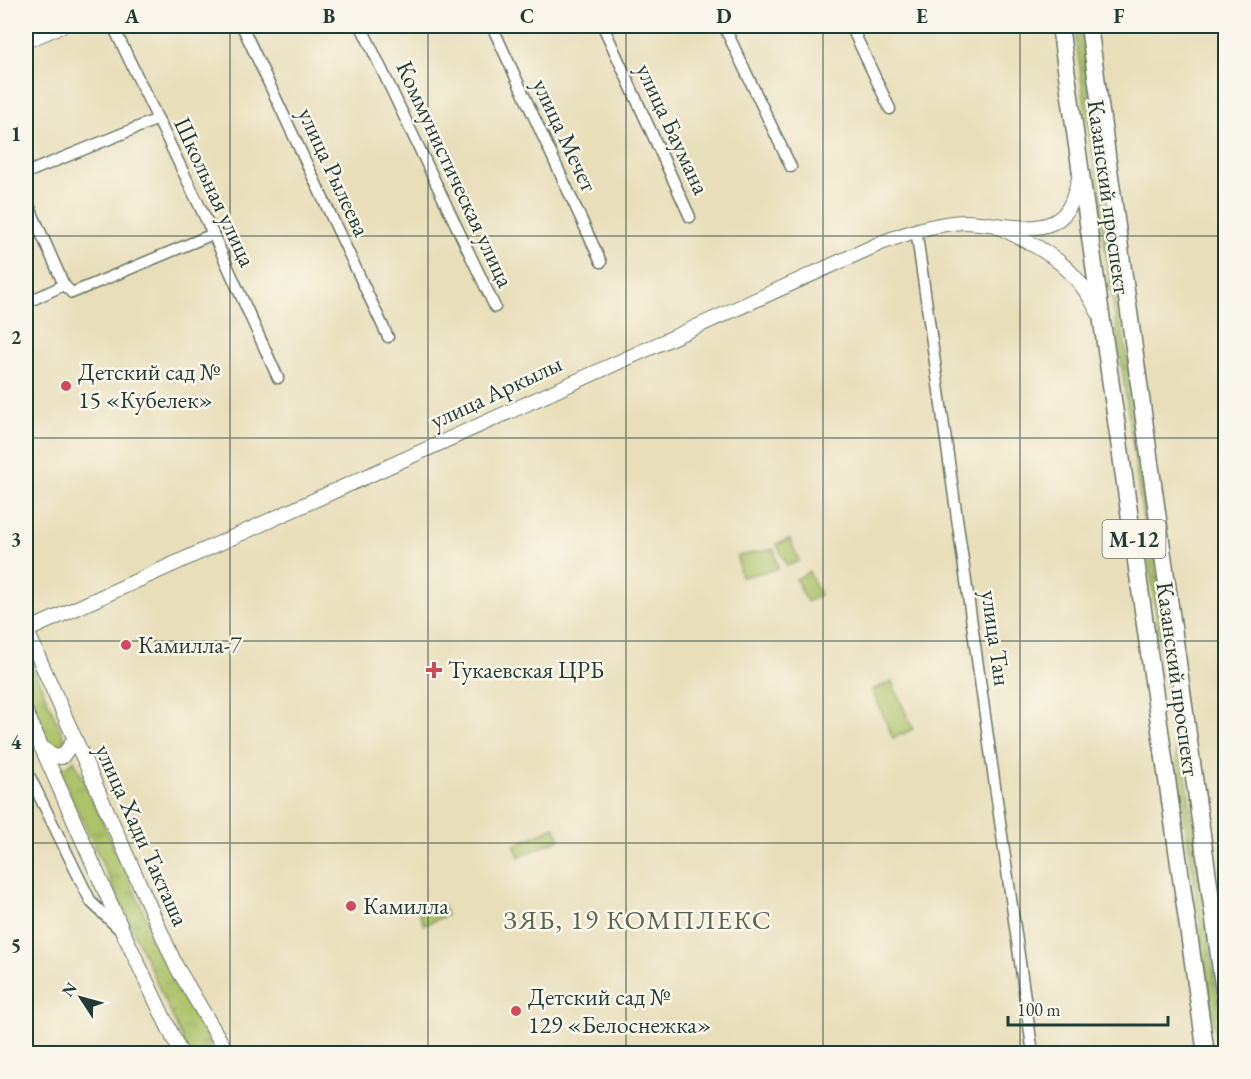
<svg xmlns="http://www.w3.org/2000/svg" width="1251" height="1079" font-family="'EB Garamond',serif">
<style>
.grass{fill:url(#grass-tufts);stroke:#66804e;stroke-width:1.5}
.park{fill:#acc369;stroke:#66804e;stroke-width:1.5}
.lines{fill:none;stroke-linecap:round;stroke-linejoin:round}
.street-casing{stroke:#657563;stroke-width:13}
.secondary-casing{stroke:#657563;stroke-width:16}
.primary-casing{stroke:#657563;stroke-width:19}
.street{stroke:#fff;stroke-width:10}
.secondary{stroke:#fff;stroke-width:14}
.primary{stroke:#fff;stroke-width:16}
.grid{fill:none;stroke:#1f3d34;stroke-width:1.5;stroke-opacity:0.55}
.poi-dot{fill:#d1495b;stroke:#fbf7ec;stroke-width:2}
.labels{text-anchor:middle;stroke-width:5;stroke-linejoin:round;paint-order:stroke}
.shield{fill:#fbf7ec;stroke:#61756b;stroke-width:1.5}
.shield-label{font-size:22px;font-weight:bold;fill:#1f3d34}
.street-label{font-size:24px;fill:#1f3d34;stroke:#fbf7ec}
.poi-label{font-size:24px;fill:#1f3d34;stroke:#fbf7ec;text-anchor:start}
.quarter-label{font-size:27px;letter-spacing:1.5px;fill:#5b644f;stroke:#fbf7ec}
.neatline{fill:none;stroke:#1f3d34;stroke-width:2}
.grid-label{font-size:20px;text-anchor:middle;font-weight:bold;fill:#1f3d34}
</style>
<defs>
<pattern id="grass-tufts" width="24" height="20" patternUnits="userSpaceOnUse" patternTransform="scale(1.5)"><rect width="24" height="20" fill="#acc369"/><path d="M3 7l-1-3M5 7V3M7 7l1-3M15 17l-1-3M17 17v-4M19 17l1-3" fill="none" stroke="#8ba057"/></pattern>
</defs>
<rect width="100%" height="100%" fill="#fbf7ec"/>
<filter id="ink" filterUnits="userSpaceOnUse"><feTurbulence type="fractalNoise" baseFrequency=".0167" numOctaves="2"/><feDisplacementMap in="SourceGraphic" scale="12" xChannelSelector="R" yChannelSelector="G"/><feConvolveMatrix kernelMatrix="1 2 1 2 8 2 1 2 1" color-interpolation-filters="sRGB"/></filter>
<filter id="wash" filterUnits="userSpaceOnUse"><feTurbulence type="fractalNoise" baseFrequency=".008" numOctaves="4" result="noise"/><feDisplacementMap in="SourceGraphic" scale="24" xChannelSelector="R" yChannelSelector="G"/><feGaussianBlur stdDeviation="1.35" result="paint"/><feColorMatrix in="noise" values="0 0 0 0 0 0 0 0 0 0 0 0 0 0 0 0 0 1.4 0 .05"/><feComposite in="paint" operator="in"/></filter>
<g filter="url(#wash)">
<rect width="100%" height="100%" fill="#e8deb9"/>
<!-- grass -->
<g class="grass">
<path d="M1074,26H1080L1225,1053H1218Z"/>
<path d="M26,652L66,742L58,750L48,745L26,694Z"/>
<path d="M74,760L171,971L215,1053H189L58,767L68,766Z"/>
</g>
<!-- park -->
<g class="park">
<path d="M790,539L799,561L787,566L777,544Z"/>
<path d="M774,549L778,569L741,577L737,556Z"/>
<path d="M809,572L820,595L807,602L796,579Z"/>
<path d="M892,682L913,729L893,738L872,690Z"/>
<path d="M555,827L560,839L519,857L514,845Z"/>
<path d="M442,904L447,915L424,925L419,913Z"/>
</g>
</g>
<g filter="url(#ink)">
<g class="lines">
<defs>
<g id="street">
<path d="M113,26L213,234L278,378"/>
<path d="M242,26L388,337"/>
<path d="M361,26L495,307"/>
<path d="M492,26L601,262"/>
<path d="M603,26L690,217"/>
<path d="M724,26L791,167"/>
<path d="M851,26L890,109"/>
<path d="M26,173L158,119"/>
<path d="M26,199L64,285L72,293L213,234"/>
<path d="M916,229L1033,1054"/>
<path d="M26,303L64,285"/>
<path d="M26,769L91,902L122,932"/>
</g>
<g id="secondary">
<path d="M26,41L61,26"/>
<path d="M999,227C1045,250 1074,264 1098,312"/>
<path d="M26,629L176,966L228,1054"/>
<path d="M26,631L881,243C907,233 933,224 962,222C990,221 1028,235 1054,222C1072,213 1075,192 1080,175"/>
<path d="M26,712L124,934L181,1054"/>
<path d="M41,747L53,756L62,757L75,739"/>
</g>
<g id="primary">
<path d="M1060,26L1206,1054"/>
<path d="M1089,26L1226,1006"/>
</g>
</defs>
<!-- street casing -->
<use href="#street" class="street-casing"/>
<!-- secondary casing -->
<use href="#secondary" class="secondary-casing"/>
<!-- primary casing -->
<use href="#primary" class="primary-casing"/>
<!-- street -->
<use href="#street" class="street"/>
<!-- secondary -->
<use href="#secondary" class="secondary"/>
<!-- primary -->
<use href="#primary" class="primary"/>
</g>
</g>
<!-- grid -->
<path class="grid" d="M230,26V1054M428,26V1054M626,26V1054M823,26V1054M1020,26V1054M26,236H1226M26,438H1226M26,641H1226M26,843H1226"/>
<!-- markers -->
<g class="poi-dot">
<circle cx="66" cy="386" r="6"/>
<circle cx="126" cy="645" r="6"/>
<path d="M431 661h6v6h6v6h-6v6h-6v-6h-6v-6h6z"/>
<circle cx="351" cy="906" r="6"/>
<circle cx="516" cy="1011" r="6"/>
</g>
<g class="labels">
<!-- shield labels -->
<rect class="shield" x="1102.5" y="520" width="63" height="38" rx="4.5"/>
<g class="shield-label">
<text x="1134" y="547">М-12</text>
</g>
<!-- street labels -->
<g class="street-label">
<text transform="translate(673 129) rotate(65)" y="8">улица Баумана</text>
<text transform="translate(565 135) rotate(65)" y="8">улица Мечет</text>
<text transform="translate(334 172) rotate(65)" y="8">улица Рылеева</text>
<text transform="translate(455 174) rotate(65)" y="8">Коммунистическая улица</text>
<text transform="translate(215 192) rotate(65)" y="8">Школьная улица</text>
<text transform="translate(1109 197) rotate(82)" y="8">Казанский проспект</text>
<text transform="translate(496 392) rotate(-25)" y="8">улица Аркылы</text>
<text transform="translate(996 638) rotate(82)" y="8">улица Тан</text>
<text transform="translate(1178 679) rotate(82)" y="8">Казанский проспект</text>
<text transform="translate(142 835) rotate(66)" y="8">улица Хади Такташа</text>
</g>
<!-- poi labels -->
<g class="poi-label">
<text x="78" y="380">Детский сад №<tspan x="78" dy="28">15 «Кубелек»</tspan></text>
<text x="138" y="653">Камилла-7</text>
<text x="448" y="678">Тукаевская ЦРБ</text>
<text x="363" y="914">Камилла</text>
<text x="528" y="1005">Детский сад №<tspan x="528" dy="28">129 «Белоснежка»</tspan></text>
</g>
<!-- quarter labels -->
<g class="quarter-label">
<text x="638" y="929">ЗЯБ, 19 КОМПЛЕКС</text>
</g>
</g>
<!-- margin -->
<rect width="1251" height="1079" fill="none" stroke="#fbf7ec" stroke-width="66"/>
<!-- north arrow -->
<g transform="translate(81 998) rotate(306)" stroke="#fbf7ec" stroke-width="4.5" paint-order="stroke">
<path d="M0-4.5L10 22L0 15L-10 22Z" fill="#1f3d34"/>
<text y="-9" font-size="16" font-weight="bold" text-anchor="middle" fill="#1f3d34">N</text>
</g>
<!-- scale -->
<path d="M1008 1016v9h160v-9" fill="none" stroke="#1f3d34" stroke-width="3"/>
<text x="1017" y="1016" font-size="18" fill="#1f3d34" stroke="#fbf7ec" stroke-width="4.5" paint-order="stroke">100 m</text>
<rect x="33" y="33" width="1185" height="1013" class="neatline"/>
<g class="grid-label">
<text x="132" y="23">A</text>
<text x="329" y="23">B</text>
<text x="527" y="23">C</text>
<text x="724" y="23">D</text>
<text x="922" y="23">E</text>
<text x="1119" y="23">F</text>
<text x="16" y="141">1</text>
<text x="16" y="344">2</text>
<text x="16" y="546">3</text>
<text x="16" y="749">4</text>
<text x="16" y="952">5</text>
</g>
</svg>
